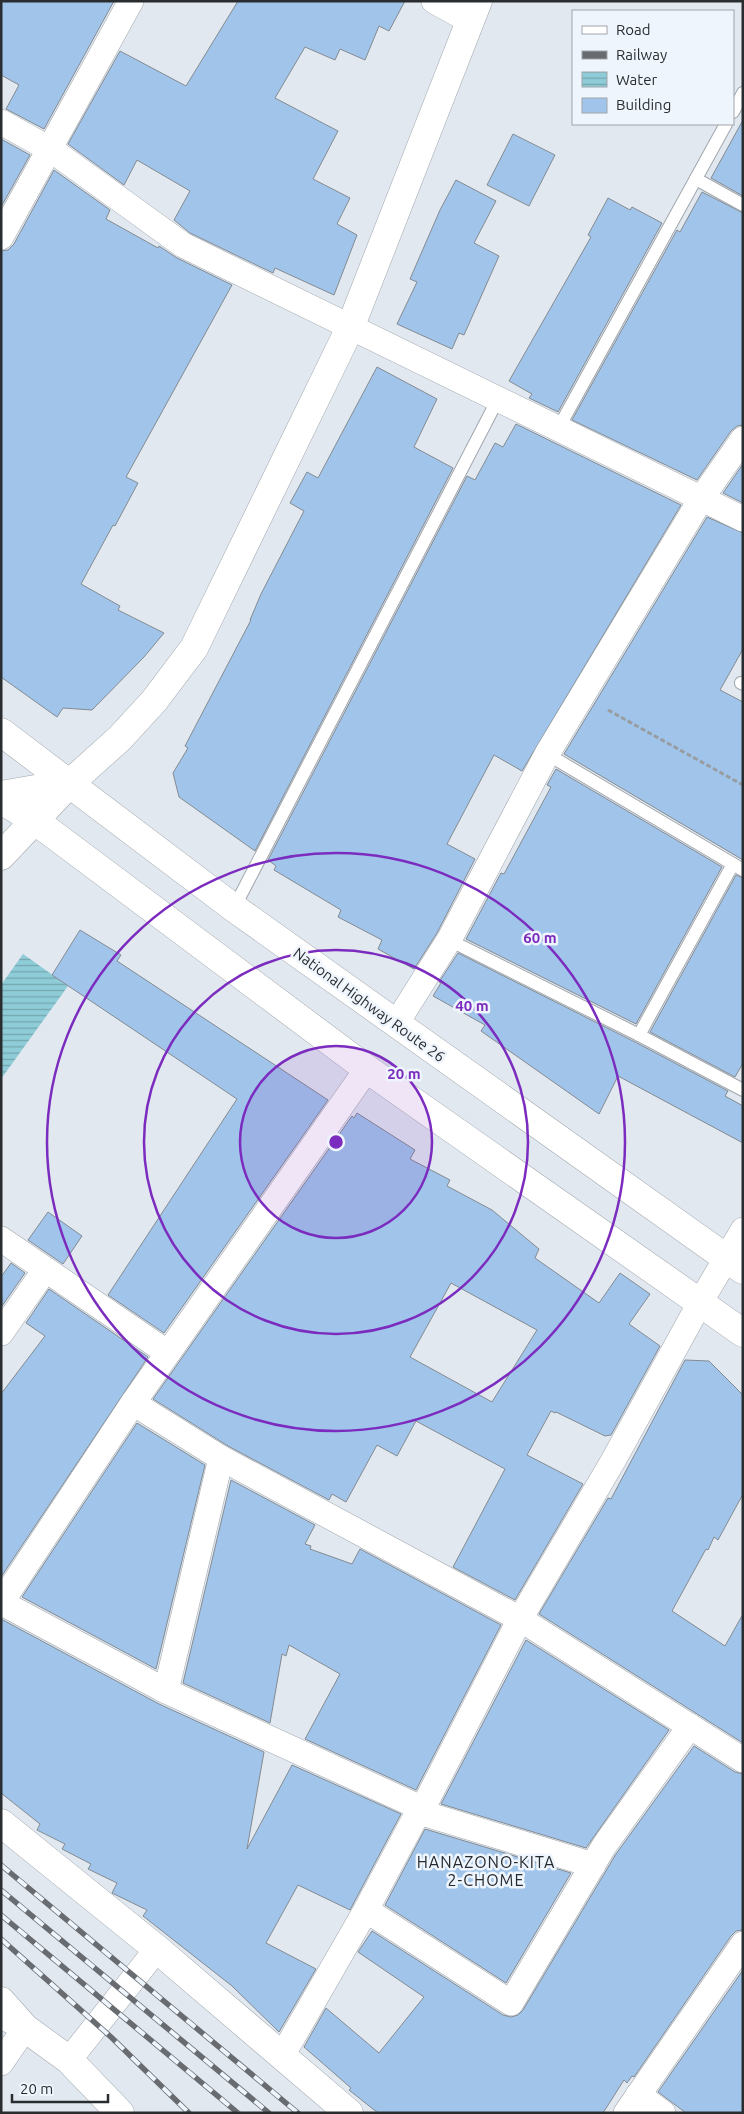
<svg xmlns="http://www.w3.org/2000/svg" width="744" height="2114" font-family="Ubuntu,sans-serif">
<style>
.water{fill:url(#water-rules)}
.building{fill:#a1c5ea;stroke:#848a91;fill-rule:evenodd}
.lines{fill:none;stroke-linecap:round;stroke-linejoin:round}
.service-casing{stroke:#a1a7ae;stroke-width:14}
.minor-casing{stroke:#a1a7ae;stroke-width:26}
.tertiary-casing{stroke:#a1a7ae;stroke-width:29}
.trunk-casing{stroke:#a1a7ae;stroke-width:29}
.path{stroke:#989da3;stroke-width:3;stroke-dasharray:5 2.5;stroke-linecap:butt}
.service{stroke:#fff;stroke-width:12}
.minor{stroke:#fff;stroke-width:25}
.tertiary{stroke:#fff;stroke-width:28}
.trunk{stroke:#fff;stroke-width:28}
.rail-casing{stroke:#686c71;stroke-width:5.5}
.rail{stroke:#eef5fc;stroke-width:4;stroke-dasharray:11;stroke-linecap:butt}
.ring{fill:none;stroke:#7b2cbf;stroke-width:2.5}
.labels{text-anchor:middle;stroke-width:5;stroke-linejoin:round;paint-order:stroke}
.street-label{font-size:15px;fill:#2a2d30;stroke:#eef5fc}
.neighbourhood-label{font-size:16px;letter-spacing:1px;fill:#262b30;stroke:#eef5fc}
.centre{fill:#7b2cbf;stroke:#eef5fc;stroke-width:2.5}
.ring-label{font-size:15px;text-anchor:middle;font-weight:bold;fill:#7b2cbf;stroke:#eef5fc;stroke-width:5;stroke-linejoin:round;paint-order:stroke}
</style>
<defs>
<pattern id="water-rules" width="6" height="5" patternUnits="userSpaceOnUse" patternTransform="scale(1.25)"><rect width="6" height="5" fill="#8eccd7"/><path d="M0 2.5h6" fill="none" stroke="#74a6af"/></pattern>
</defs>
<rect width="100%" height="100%" fill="#e1e8ef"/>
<!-- water -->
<path class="water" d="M23,954L68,986L1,1079V985Z"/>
<!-- building -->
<g class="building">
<path d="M1,1H114L44,129L6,109L19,85L1,75Z"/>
<path d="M238,1H405L389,31L379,26L365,60L340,49L335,60L305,47L275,98L338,131L313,179L350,198L337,224L357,235L334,295L275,268L273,273L190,233L174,220L190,191L137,160L124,185L68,144L120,51L186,86Z"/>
<path d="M743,120V196L711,178Z"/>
<path d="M513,134L555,155L529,206L487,185Z"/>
<path d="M1,139L30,155L1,207Z"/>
<path d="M54,170L110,210L106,219L158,248L159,246L177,258L232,285L126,477L138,483L115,526L113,525L81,584L120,606L118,610L164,633L144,657L92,710L63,708L57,717L1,677V251L8,250L14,244Z"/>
<path d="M456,180L496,201L474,243L499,256L464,335L459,333L452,349L397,324L417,282L410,279L440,210Z"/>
<path d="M702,192L743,213V425L737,426L731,431L697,480L572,420L677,230L680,232Z"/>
<path d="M608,198L630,210L632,207L662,223L558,412L529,398L532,394L509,381L591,237L588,235Z"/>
<path d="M377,367L437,399L414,447L453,468L255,851L179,797L173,773L188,748L185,746L251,620H250L261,594L304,511L290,503L307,472L318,478Z"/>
<path d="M516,424L681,505L522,771L494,755L447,844L475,859L437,933L414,969L378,949L382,940L338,917L341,910L274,870L276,866L268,860L467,476L475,480L495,443L503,447Z"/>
<path d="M743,464V503L723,493Z"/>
<path d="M707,517L743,533V649L720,690L743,702V860L564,754Z"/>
<path d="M556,769L722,867L636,1024L466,939L501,873L504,874L551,787L547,785Z"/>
<path d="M736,875L743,878V1063L735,1077L650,1032Z"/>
<path d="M80,930L121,955L117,961L328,1100L164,1333L108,1295L237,1099L52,975Z"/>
<path d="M458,953L635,1042L728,1091L725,1096L743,1106V1143L618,1076L599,1114L481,1031L485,1025L433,996L441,983L439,982Z"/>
<path d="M357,1113L415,1150L410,1159L450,1180L447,1186L492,1210L539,1249L535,1258L599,1303L620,1273L650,1294L629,1324L660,1346L611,1435L605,1436L556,1412L555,1413L551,1411L527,1455L583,1484L515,1600L453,1567L505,1469L416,1421L397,1456L377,1445L346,1502L332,1494L329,1500L228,1446L153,1399L352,1116L354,1118ZM451,1283L537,1330L492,1402L410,1357Z"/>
<path d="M48,1212L82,1236L63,1264L28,1240Z"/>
<path d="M11,1263L25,1273L2,1306L1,1277Z"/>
<path d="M49,1289L148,1357L1,1577V1394L45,1336L26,1323Z"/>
<path d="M685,1360L709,1361L743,1395V1494L718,1540L714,1537L708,1550L706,1549L672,1611L725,1646L743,1614V1743L539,1614L608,1498L611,1499Z"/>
<path d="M137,1423L205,1465L156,1669L22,1597Z"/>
<path d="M231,1480L315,1525L305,1544L311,1546L310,1549L352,1564L360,1549L501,1625L416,1790L305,1739L340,1674L289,1645L286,1656L282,1654L270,1723L183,1683Z"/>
<path d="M1,1619L159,1704L264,1752L247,1849L292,1765L401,1814L350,1910L298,1885L266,1943L316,1969L279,2032L232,1986L143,1916L147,1910L112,1893L117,1883L88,1869L91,1864L62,1849L65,1844L37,1830L40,1824L1,1793Z"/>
<path d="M526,1640L669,1730L586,1848L441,1804Z"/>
<path d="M694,1746L735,1772L743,1774V1930L736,1931L731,1936L634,2077L632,2076L627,2083L624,2080L603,2113H378L349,2090L351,2088L304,2047L326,2008L379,2053L424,1997L358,1952L372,1931L503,2015L511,2017L518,2015L523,2010L616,1854Z"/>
<path d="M425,1829L571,1873L506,1983L385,1905Z"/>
<path d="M743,1970V2113H686L658,2092Z"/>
</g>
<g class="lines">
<defs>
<g id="service">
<path d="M733,112L743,93"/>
<path d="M696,179L743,205"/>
<path d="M558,429L726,124"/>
<path d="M741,683L743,684"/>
<path d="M547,754L743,870"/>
<path d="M234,908L498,399"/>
<path d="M449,940L639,1035L743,1090"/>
<path d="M639,1035L733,864"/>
</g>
<g id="minor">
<path d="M434,1L470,21"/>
<path d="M1,122L53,151L183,245L743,519"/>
<path d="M1,237L131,1"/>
<path d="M396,1024L449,940L547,754L701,499L743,439"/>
<path d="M1,1239L168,1353"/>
<path d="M1,1333L45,1270"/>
<path d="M133,1403L221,1458L520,1619L743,1760"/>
<path d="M1,1603L133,1403L367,1069"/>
<path d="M2,1603L166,1691L421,1808"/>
<path d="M166,1691L221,1458"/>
<path d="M419,1812L593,1865"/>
<path d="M366,1910L511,2003L604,1846L690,1726"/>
<path d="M282,2056L366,1910L415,1818L428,1798L520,1619L613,1461L701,1301L743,1230"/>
<path d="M69,2060L157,1949"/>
<path d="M1,2063L25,2028L7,2019"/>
<path d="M638,2095L663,2113"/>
<path d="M626,2113L743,1944"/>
</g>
<g id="tertiary">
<path d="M1,795L70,783"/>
<path d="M1,856L70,783L120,738L154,701L194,648L350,328L478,1"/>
<path d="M1,1823L157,1949L349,2113"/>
<path d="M1,2001L25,2028L69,2060L120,2113"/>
</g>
<g id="trunk">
<path d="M1,732L234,908L743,1270"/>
<path d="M1,800L34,820L367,1069L743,1333"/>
</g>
</defs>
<!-- service casing -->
<use href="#service" class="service-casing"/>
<!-- minor casing -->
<use href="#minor" class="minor-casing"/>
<!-- tertiary casing -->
<use href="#tertiary" class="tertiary-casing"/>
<!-- trunk casing -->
<use href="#trunk" class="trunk-casing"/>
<!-- path -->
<path class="path" d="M608,710L743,785"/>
<!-- service -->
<use href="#service" class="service"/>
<!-- minor -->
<use href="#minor" class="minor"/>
<!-- tertiary -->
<use href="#tertiary" class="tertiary"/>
<!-- trunk -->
<use href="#trunk" class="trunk"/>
<defs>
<g id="rail">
<path d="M1,1865L298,2113"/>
<path d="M1,1890L269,2113"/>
<path d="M1,1915L238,2113"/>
<path d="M1,1939L111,2037L189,2113"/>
</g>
</defs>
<!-- rail casing -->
<use href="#rail" class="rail-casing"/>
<!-- rail -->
<use href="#rail" class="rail"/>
</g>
<!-- distance rings -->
<circle cx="336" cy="1142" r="96" fill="#7b2cbf" fill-opacity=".12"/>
<g class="ring">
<circle cx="336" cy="1142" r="96"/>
<circle cx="336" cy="1142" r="192"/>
<circle cx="336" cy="1142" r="289"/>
</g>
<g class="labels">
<!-- street labels -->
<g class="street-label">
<text transform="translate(369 1005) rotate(36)" y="5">National Highway Route 26</text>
</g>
<!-- neighbourhood labels -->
<g class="neighbourhood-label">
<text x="486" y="1868">HANAZONO-KITA<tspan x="486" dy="18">2-CHOME</tspan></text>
</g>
</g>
<circle cx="336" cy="1142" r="8" class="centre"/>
<g class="ring-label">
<text x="540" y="943">60 m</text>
<text x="472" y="1011">40 m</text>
<text x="404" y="1079">20 m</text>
</g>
<!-- border -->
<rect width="744" height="2114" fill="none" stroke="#2a2d30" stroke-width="5"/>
<!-- legend -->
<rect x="572" y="10" width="162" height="115" fill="#eef5fc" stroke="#a0a5aa"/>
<rect x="582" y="26" width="25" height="8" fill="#ffffff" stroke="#a0a5aa"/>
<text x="616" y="35" font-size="15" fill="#2a2d30">Road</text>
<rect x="582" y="51" width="25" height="8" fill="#686c71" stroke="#a0a5aa"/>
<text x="616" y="60" font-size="15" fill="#2a2d30">Railway</text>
<rect x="582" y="72" width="25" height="15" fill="url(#water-rules)" stroke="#a0a5aa"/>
<text x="616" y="85" font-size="15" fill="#2a2d30">Water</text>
<rect x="582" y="98" width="25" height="15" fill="#a1c5ea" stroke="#a0a5aa"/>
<text x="616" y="110" font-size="15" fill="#2a2d30">Building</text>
<!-- scale -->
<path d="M12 2094v8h96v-8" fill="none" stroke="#2a2d30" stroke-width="2.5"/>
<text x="20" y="2094" font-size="15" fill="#2a2d30" stroke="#eef5fc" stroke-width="4" paint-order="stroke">20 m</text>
</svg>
